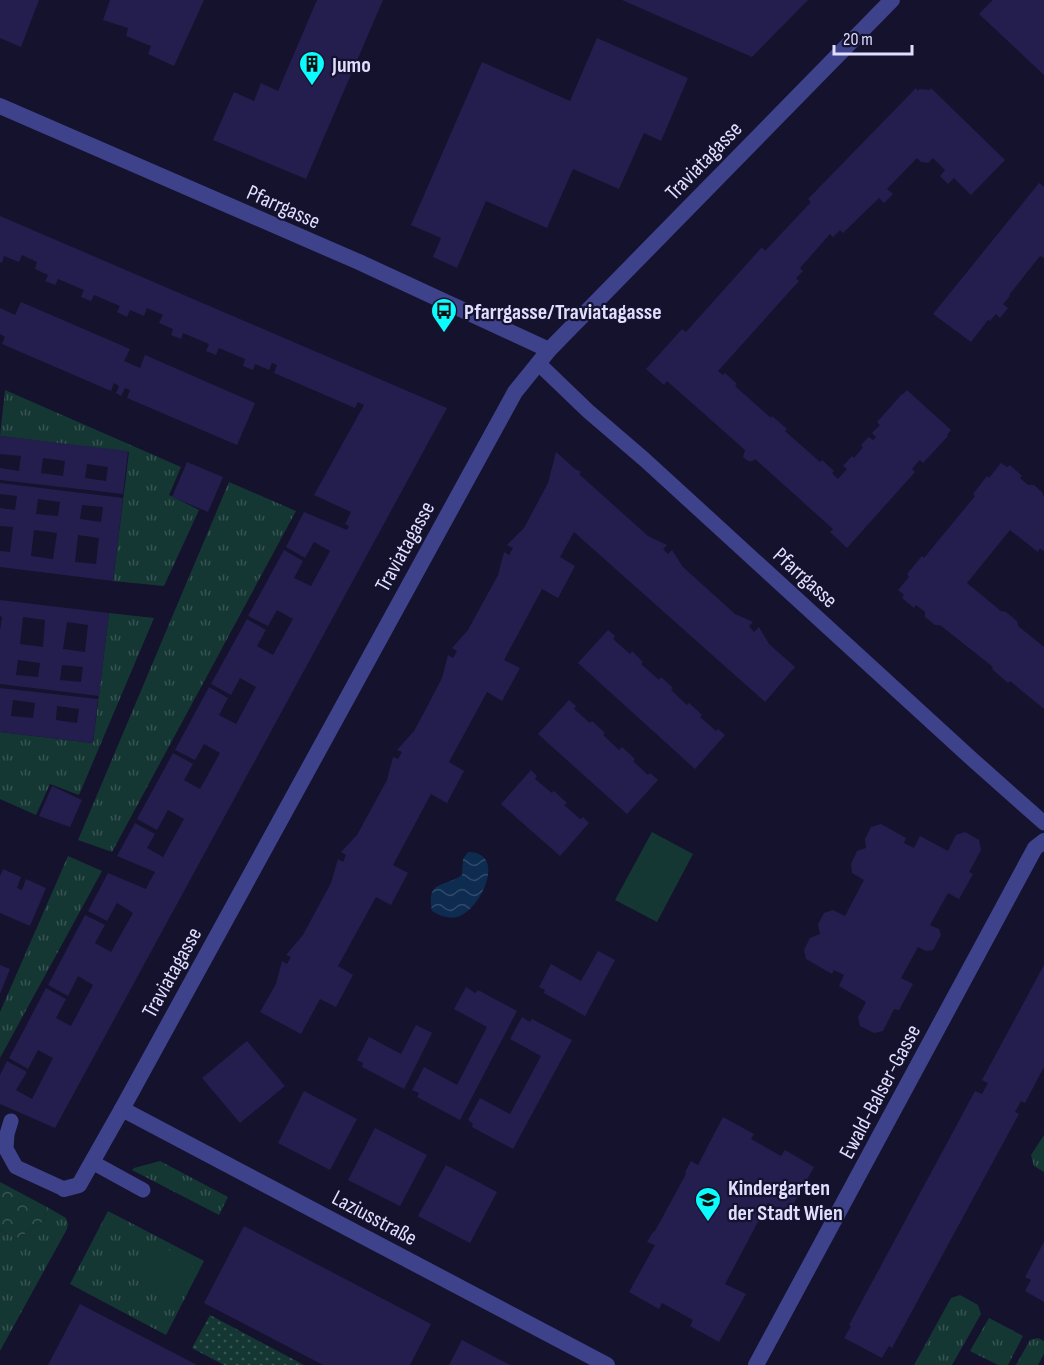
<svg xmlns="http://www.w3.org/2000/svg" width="1044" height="1365" font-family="'Sofia Sans Condensed',sans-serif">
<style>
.grass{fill:url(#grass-tufts)}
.forest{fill:url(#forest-crowns)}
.park{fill:url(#park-dots)}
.garden{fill:#153733}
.water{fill:url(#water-waves)}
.building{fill:#231e4e;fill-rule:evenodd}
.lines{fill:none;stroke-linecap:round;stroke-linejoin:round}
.service{stroke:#3e428b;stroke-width:15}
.minor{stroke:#3e428b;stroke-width:16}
.labels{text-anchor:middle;stroke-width:4.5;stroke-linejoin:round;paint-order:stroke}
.poi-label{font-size:22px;font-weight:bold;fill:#dfdeff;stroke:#14122d;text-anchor:start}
.street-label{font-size:22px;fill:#dfdeff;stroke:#14122d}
</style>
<defs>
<pattern id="grass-tufts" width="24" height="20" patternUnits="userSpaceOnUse" patternTransform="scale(1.5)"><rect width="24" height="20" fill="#153733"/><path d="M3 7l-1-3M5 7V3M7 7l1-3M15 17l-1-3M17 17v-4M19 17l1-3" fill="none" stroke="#375452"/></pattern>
<pattern id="forest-crowns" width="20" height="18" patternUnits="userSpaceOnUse" patternTransform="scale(1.5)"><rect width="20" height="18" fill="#153733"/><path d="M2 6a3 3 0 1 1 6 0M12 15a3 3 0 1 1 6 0" fill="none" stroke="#375452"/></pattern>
<pattern id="park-dots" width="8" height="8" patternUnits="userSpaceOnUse" patternTransform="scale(1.5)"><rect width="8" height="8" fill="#153733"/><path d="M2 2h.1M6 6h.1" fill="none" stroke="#375452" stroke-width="1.8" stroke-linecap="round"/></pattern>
<pattern id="water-waves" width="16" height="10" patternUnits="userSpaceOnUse" patternTransform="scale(1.5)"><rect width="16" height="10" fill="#0e2c50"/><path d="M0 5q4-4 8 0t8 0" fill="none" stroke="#314a6a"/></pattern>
</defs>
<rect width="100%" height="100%" fill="#14122d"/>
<!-- grass -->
<g class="grass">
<path d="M5,390L181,467L169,495L199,510L164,586L113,581L129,452L0,436Z"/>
<path d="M229,482L296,511L112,852L78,840Z"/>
<path d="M109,613L154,618L79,795L50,784L36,815L0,799V732L93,743Z"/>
<path d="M68,856L102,871L0,1058V1012Z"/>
<path d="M1044,1135V1172L1034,1166L1031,1155Z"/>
<path d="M160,1161L228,1197L219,1215L132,1170L134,1168Z"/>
<path d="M47,1207L66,1218L68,1224L67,1229L0,1351V1230L17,1239L44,1221Z"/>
<path d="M108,1211L204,1261L166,1335L70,1284Z"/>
<path d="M960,1295L978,1305L981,1314L952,1365H914L951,1298Z"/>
<path d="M989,1318L1023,1336L1008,1365H998L970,1351Z"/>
<path d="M1038,1338L1044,1341V1354L1038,1365H1016L1030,1340Z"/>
</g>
<!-- forest -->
<path class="forest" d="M0,1182L47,1207L44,1221L17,1239L0,1230Z"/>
<!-- park -->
<path class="park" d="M210,1315L304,1365H224L192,1348Z"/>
<!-- garden -->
<g class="garden">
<path d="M652,832L693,854L657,922L615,900Z"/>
<path d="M166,1250C171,1251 176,1250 180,1252C206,1260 188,1294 161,1290C148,1288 134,1283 137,1268C137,1266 139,1261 140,1260C146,1253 158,1251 166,1250Z"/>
</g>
<!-- water -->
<path class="water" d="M468,852C507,852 482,907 460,916C451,920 440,916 432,911C426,879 444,888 462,875L463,859Z"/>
<!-- building -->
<g class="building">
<path d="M0,0H39L21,47L0,38Z"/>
<path d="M110,0H204L174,66L148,54L151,46L126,36L128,28L103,20Z"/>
<path d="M317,0H383L306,179L213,140L234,92L254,101L261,83L278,91Z"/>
<path d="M622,0H808L752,57Z"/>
<path d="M993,0H1044V75L979,14Z"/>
<path d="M597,38L688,78L661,141L644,133L619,189L573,169L547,228L486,201L457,268L433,257L441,238L411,225L482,62L570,101Z"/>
<path d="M916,88L918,91L919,89L930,90L931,88L1005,160L971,195L954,178L948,184L940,176L945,170L933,158L928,163L921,162L917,158L887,189L893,194L884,203L879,198L843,233L840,230L833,237L830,234L800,268L803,271L796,278L799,281L718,371L723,375L725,373L737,384L735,386L771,418L772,416L787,429L785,431L820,462L822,460L834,471L832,473L838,479L847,469L843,466L852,456L854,458L863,447L861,445L869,437L873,440L876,437L872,433L880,425L877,422L902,394V395L907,390L951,430L947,435L948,436L923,463L920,460L916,464L912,469L915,472L847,548L830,532L833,529L755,459L753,461H748L743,457L745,450L667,381L664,385L646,369L682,329L686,332L762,247L765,251L811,202L808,199Z"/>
<path d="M1039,183L1044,187V258L1040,256L1009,295L1010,296L1003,304L1008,308L1000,318L996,314L990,321L988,320L971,342L933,314Z"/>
<path d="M0,216L447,408L55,1128L0,1104V1075L7,1061L27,1072L16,1090L32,1099L53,1058L38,1050L28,1069L9,1058L46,988L66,999L56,1018L71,1026L93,985L78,976L68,996L48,985L85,915L105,925L95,943L111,952L133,913L117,903L107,921L88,911L108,873L146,889L150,881L155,872L117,856L135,823L155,834L147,848L163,857L184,819L168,810L157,830L137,819L173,753L193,764L184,780L200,789L220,753L204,744L195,760L175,750L209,687L228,698L219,715L236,724L256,687L240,678L231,695L211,684L228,653L247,619L266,630L257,646L273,655L293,619L277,610L268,626L248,616L284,550L303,561L294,578L311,586L330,551L314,542L305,558L286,547L304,512L347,530L349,526L345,524L351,512L314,495L364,405L358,402L355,408L274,373L277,365L272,363L269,370L255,364L253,370L243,366L245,359L219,348L216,355L206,351L209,344L183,333L181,339L171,335L173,329L159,323L163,315L147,308L144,316L130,310L127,317L117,312L120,306L94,295L91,301L81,297L84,290L58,279L55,285L45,281L48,275L35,269L37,262L22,255L19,262L4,256L2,263L0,262Z"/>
<path d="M21,302L130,349L124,361L140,368L145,355L255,403L237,445L127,398L130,390L125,388L121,396L116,393L119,386L114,383L111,391L2,344L5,337L0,334V308L15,315Z"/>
<path d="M0,436L128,451L123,494L0,480V468L19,471L21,456L0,454ZM43,458L65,461L63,476L41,473ZM87,464L108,467L106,481L85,478Z"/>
<path d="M556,452L575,469L581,472L579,474L648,536L667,545L663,549L668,554L672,550L683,567L735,614L753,622L749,626L754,632L759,627L769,644L795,667L765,702L574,532L560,557L575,566L558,598L542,589L504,660L520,668L502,701L487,692L449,762L464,771L447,803L431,794L393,865L408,873L391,905L376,897L338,966L353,975L336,1007L320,999L301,1034L260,1012L276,984L282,961L287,964L291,957L286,955L303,935L331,883L338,859L343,862L346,855L341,852L357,835L387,780L393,757L398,759L402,752L397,750L414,731L428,705L442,678L448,655L453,658L457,651L452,648L468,630L498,575L504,552L509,555L513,548L507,545L524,528L548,483Z"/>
<path d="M187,462L223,477L208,512L172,497Z"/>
<path d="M1001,463L1007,467L1010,465L1022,476L1020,478L1028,485H1034L1042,492L1044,497V549L1043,551L1040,548L1038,552L1010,530L967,583L1001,611L1006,612L1017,621L1018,626L1044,647V709L1010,681L1008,683L992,669L993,667L940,625H935L925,617V612L916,605L914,608L902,598L904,595L898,590L909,577L907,574L922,556L924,558L975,496L973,494L987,476L989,478Z"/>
<path d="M0,483L123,498L113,581L0,567V551L10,552L13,527L0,526V508L15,510L17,496L0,494ZM38,499L60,502L58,516L36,514ZM82,505L103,507L101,522L80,519ZM34,530L57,533L53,559L31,556ZM78,535L99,538L96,564L75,562Z"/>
<path d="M0,600L109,613L99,696L0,684V631L2,617L0,616ZM23,617L45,620L43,647L20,644ZM67,622L88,625L85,652L63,649ZM18,660L40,663L38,677L16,675ZM62,665L83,667L81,682L60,680Z"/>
<path d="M608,630L615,636L613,639L621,646L630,654L632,651L643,662L641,664L659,680L661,677L673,688L671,690L687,705L689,703L702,715L700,717L716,731L718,729L725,735L695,769L578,663Z"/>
<path d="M0,688L98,699L93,743L0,732ZM13,700L35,703L33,718L11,716ZM57,706L79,709L77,723L56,720Z"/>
<path d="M569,700L576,706L574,709L590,723L592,721L605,733L603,735L619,750L622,747L635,759L633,761L648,775L650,773L658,780L627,814L538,734Z"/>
<path d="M531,770L537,776L535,779L552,793L554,791L567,803L564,805L580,819L583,817L589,823L560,856L501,804Z"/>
<path d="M52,786L82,800L70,827L39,816Z"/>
<path d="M881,824L906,838L904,843L914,848L920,836L948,851L956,835L965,832L979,840L981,850L969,872L973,874L959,899L948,893L930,925L939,929L941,935L933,950L926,951L918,947L901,978L913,984L899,1010L894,1009L883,1031L874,1033L860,1026L858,1017L866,1002L839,986L844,975L834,970L832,974L806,959L804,950L810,938L820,934L818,924L824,913L833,910L845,916L864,880L852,873L851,864L857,851L866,848L865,839L871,827Z"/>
<path d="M3,869L21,877L17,888L22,890L26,879L46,888L30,926L0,913V876Z"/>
<path d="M598,951L615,960L585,1016L544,993L545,990L539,987L551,964L581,981Z"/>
<path d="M0,965L10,969L0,994Z"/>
<path d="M1044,965V1067L1025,1103L1021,1101L1015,1112L1019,1114L892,1348L889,1346L882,1358L844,1338L851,1326L849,1325L975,1091L982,1094L988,1083L982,1080Z"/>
<path d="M466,987L475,993L478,990L517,1011L460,1120L417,1097L419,1093L412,1090L424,1067L457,1085L487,1027L454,1009Z"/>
<path d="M522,1017L530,1022L532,1019L572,1040L513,1149L472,1127L473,1124L468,1120L480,1098L510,1114L525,1086L541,1056L510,1039Z"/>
<path d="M416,1025L432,1033L404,1089L362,1067L363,1063L357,1060L369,1037L401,1054Z"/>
<path d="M247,1041L285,1086L240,1123L202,1078Z"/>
<path d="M304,1091L357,1119L330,1170L278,1143Z"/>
<path d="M723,1117L754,1134L751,1139L781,1156L785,1150L814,1167L788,1214L768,1203L725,1284L746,1294L719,1342L690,1326L693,1320L662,1303L659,1309L629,1292L655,1245L647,1242L653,1232L655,1231L686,1174L685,1172L691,1161L698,1165Z"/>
<path d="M375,1128L427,1155L400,1206L348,1180Z"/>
<path d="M446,1165L497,1192L470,1243L418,1216Z"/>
<path d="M244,1226L431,1324L410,1365H323L204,1303Z"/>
<path d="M1044,1242V1302L1025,1291L1031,1280L1025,1277Z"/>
<path d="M80,1304L174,1353L197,1365H48Z"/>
<path d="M462,1340L510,1365H449Z"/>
</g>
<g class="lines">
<!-- service -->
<g class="service">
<path d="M538,363L588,411L645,460L973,760L1044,823"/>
<path d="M11,1121L7,1134L6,1149L16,1167L64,1189"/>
<path d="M92,1162L143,1190"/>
</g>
<!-- minor -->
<g class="minor">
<path d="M0,106L359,262L549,350"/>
<path d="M122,1109L607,1365"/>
<path d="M64,1189L79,1185L122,1109L515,392L549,350L892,0"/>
<path d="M756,1365L1035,848L1044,841"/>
</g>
</g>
<!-- icons -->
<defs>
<symbol id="building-pin" viewBox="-11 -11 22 30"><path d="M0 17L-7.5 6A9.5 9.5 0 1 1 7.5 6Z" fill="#0cfbfd" stroke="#14122d"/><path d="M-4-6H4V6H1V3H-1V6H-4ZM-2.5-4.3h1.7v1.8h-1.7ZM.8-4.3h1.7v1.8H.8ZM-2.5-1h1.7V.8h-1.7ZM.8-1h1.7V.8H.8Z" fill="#111"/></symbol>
<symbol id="bus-pin" viewBox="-11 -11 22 30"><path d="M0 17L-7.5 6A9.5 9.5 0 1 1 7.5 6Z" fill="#0cfbfd" stroke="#14122d"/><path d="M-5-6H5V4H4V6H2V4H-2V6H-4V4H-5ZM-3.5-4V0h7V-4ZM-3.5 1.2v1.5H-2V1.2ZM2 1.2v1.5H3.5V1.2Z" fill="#111"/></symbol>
<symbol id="school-pin" viewBox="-11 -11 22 30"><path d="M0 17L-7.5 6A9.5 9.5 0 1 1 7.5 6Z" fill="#0cfbfd" stroke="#14122d"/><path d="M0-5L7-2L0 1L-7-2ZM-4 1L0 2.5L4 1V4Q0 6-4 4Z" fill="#111"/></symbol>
</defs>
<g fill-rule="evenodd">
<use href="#building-pin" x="297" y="49" width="30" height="40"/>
<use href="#bus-pin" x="429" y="296" width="30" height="40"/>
<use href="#school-pin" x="693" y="1185" width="30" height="40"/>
</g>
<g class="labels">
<!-- poi labels -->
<g class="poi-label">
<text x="332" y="72">Jumo</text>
<text x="464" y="319">Pfarrgasse/Traviatagasse</text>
<text x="728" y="1195">Kindergarten<tspan x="728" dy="25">der Stadt Wien</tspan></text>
</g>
<!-- street labels -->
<g class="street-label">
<text transform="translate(703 160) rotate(-46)" y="8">Traviatagasse</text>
<text transform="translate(284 206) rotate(24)" y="8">Pfarrgasse</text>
<text transform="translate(404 546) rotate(-61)" y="8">Traviatagasse</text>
<text transform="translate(806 577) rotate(42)" y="8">Pfarrgasse</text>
<text transform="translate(171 972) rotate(-61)" y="8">Traviatagasse</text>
<text transform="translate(879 1091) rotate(-62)" y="8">Ewald-Balser-Gasse</text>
<text transform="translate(375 1217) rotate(28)" y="8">Laziusstraße</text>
</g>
</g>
<!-- scale -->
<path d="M834 45v9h78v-9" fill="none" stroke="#dfdeff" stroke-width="3"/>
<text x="843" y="45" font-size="18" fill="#dfdeff" stroke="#14122d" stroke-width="4.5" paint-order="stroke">20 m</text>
</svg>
